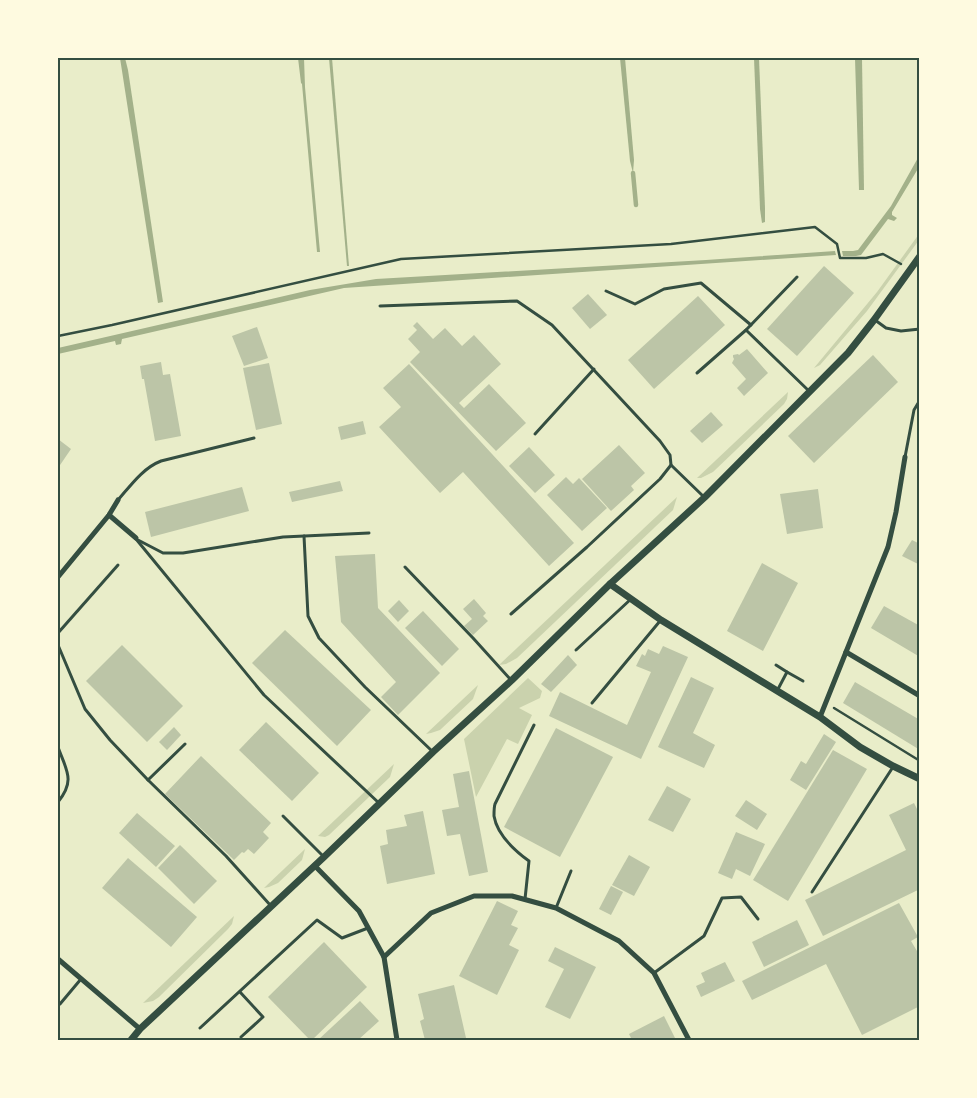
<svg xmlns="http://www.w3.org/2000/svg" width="977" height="1098" font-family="Manrope,sans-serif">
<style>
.green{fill:#cad2ad}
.water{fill:#a3b18a}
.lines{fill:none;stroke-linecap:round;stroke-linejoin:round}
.stream{stroke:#a3b18a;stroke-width:4.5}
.building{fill:#bcc5a7}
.path{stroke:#344e41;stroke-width:2.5}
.service{stroke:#344e41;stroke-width:3}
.minor{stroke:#344e41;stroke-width:5}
.tertiary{stroke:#344e41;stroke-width:7}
.neatline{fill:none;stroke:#344e41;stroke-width:2}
</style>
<rect width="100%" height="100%" fill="#e9edc9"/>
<!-- green -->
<g class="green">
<path d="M919,234V240L867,311L820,365L814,368L877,292Z"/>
<path d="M788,392L787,399L784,404L713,472L701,478H697Z"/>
<path d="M677,497L673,510L517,658L506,664L499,665Z"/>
<path d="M528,678L542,691L540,698L519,708L532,715L518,744L507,739L476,797L464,739Z"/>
<path d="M478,685L473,699L440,730L431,733L426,734Z"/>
<path d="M394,764L390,777L329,835L325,837L318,836Z"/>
<path d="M305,849L302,860L278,883L269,887L264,888Z"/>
<path d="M234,916L232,924L228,929L159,997L153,1001L143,1003Z"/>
</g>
<!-- water -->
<g class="water">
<path d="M120,58H125L128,70L163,302L158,303Z"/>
<path d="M298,58H304L305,87L320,252H317L302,84L301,83Z"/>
<path d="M329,58H332L349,266H347Z"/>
<path d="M620,58H625L634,160L633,173L630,161Z"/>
<path d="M754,58H759L765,208V222L762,223L760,209Z"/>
<path d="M855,58H862L864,190H859Z"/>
<path d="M919,156V167L892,212V215L897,218L894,221L888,219L861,255L856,256H843L842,251H853L858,250L891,206Z"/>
<path d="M835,251L836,255L344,288L122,339L121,344L116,345L115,341L58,354V348L310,290L376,279L706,260Z"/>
</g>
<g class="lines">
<!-- stream -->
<path class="stream" d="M633,173L636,205"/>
</g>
<!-- building -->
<g class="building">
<path d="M824,266L854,293L797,356L767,329Z"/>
<path d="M588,294L607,315L590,329L572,308Z"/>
<path d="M698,296L725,325L654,389L628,360Z"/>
<path d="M417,322L433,339L445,328L462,346L474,335L501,364L459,403L464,408L489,384L526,423L496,451L410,362L420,352L408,339L417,330L413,326Z"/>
<path d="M257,327L268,358L244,366L232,336Z"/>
<path d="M747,349L768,373L744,396L737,388L746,379L732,363L734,359L733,357V355L738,354L739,355Z"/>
<path d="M873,355L898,382L814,463L788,436Z"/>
<path d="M161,362L163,375L170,374L181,436L155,441L144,379H142L140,366Z"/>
<path d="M269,363L282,424L256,430L243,368Z"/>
<path d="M409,364L574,543L549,566L463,472L440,493L379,427L401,407L383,388Z"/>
<path d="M711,412L723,425L702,443L690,431Z"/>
<path d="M363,421L366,434L341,440L338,427Z"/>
<path d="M58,439L71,449L58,468Z"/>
<path d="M619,445L645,473L631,486L634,490L611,511L582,479Z"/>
<path d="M529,447L555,475L535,493L509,466Z"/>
<path d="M566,477L573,484L579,478L607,508L582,531L547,495Z"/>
<path d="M340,481L343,491L292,502L289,492Z"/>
<path d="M242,487L249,511L151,537L145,512Z"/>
<path d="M818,489L823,528L787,534L780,494Z"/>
<path d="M912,540L920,544V565L902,556Z"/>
<path d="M375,554L378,608L440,673L398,715L381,697L396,682L341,622L335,556Z"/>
<path d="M762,563L798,583L763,651L727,631Z"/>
<path d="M474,599L486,613L483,616L488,621L473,635L464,626L472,619L463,609Z"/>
<path d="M399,600L409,611L398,622L388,611Z"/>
<path d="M884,606L920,626V657L871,628Z"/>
<path d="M423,611L459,649L442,666L405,628Z"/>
<path d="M285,630L371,710L337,746L252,663Z"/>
<path d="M122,645L183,706L147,742L86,681Z"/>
<path d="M663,646L688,657L641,759L549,716L560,692L627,725L651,672L636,666L642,654L645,656L648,649L659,654Z"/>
<path d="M568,655L577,665L551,692L541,684Z"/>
<path d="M691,677L714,688L693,733L715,745L704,768L658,747Z"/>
<path d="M855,682L920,720V750L843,703Z"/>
<path d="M266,722L319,773L292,801L239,750Z"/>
<path d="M174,727L181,735L167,750L159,742Z"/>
<path d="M556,728L613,757L560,857L504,827Z"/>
<path d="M824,734L836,742L806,790L790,780L801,761L806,764Z"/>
<path d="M833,750L867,769L788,901L753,880Z"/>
<path d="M201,756L271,823L263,832L269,838L254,854L248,849L244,853L242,852L234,860L165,794Z"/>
<path d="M469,771L488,872L469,876L460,834L447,836L442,810L459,807L453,774Z"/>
<path d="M667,786L691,799L673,832L648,820Z"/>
<path d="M746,800L767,814L757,830L735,816Z"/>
<path d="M914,803L920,815V889L823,936L805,900L906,850L889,815Z"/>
<path d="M423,811L435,874L387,884L380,846L388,844L386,830L407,826L404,815Z"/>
<path d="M137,813L175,846L156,867L119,833Z"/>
<path d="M736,832L765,844L750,876L736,869L732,879L718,873Z"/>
<path d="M180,845L217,881L194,904L158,868Z"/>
<path d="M629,855L650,867L634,896L612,885Z"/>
<path d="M128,858L197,917L171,947L102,888Z"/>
<path d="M611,886L623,892L611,915L599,909Z"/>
<path d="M497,901L518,911L511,925L518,928L509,945L519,950L497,995L459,976Z"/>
<path d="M899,903L918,937L911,941L920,956V1006L862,1035L826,964L752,1000L742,981Z"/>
<path d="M797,920L809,945L764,967L752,942Z"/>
<path d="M324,942L367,987L312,1040H310L268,997Z"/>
<path d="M555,947L596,967L570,1019L545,1007L564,969L548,961Z"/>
<path d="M725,962L735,981L701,997L696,986L705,982L701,973Z"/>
<path d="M454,985L466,1038L457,1040H425L420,1021L424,1019L418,994Z"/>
<path d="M360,1001L379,1021L358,1040H318Z"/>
<path d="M664,1016L676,1040H632L629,1034Z"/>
</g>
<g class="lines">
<!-- path -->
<g class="path">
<path d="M58,336L112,325L401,259L671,244L815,227L837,244L840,258H866L883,254L901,264"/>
<path d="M834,708L920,761"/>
</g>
<!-- service -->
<g class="service">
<path d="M797,277L746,330L809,391"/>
<path d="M606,291L635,304L664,289L701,283L751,325"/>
<path d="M380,306L517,301L552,325L660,441L670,455L671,465L660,479L587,547L511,614"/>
<path d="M875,320L886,328L901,331L920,329"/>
<path d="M697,373L746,330"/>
<path d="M535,434L594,369"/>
<path d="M905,457L914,410L920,400"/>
<path d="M671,465L704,497"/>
<path d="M118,500C131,485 143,468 161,461L254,438"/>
<path d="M304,536L308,616L319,638L365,687L432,751"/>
<path d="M136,539L264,695L380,804"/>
<path d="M138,540L163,553H183L283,537L369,533"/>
<path d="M405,567L473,638L511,680"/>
<path d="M58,633L118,565"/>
<path d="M58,645L85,709L110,740L148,780L226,856L271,906"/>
<path d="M576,650L631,599"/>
<path d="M776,665L787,672"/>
<path d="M777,691L787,672L803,681"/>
<path d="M592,703L660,621"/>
<path d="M58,747C66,770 76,780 58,802"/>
<path d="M148,780L185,744"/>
<path d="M283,816L324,857"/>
<path d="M812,892L893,767"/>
<path d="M525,899L529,861C514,850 497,835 494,816C494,812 494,807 495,804L534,725"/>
<path d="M556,908L571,871"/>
<path d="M654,973L704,936L722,898L741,897L758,919"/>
<path d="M240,992L263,1017L241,1037"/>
<path d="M60,1004L81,979"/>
<path d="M200,1028L317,920L342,938L368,928"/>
</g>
<!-- minor -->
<g class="minor">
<path d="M109,515L136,538"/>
<path d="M58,577L109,515L118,500"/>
<path d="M846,652L920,696"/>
<path d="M820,717L888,547L896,512L905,457"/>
<path d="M315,866L359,911L384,957L397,1040"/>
<path d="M384,957L431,913L474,896H512L556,908L619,941L654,973L689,1040"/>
<path d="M58,959L140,1029"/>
</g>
<!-- tertiary -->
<g class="tertiary">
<path d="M610,584L661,620L820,717L860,747L893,766L920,779"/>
<path d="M131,1040L140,1029L324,857L433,752L512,680L610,584L705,497L848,353L874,320L920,256"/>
</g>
</g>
<!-- border -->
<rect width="977" height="1098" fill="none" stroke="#fefae0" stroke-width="118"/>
<rect x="59" y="59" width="859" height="980" class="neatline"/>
</svg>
